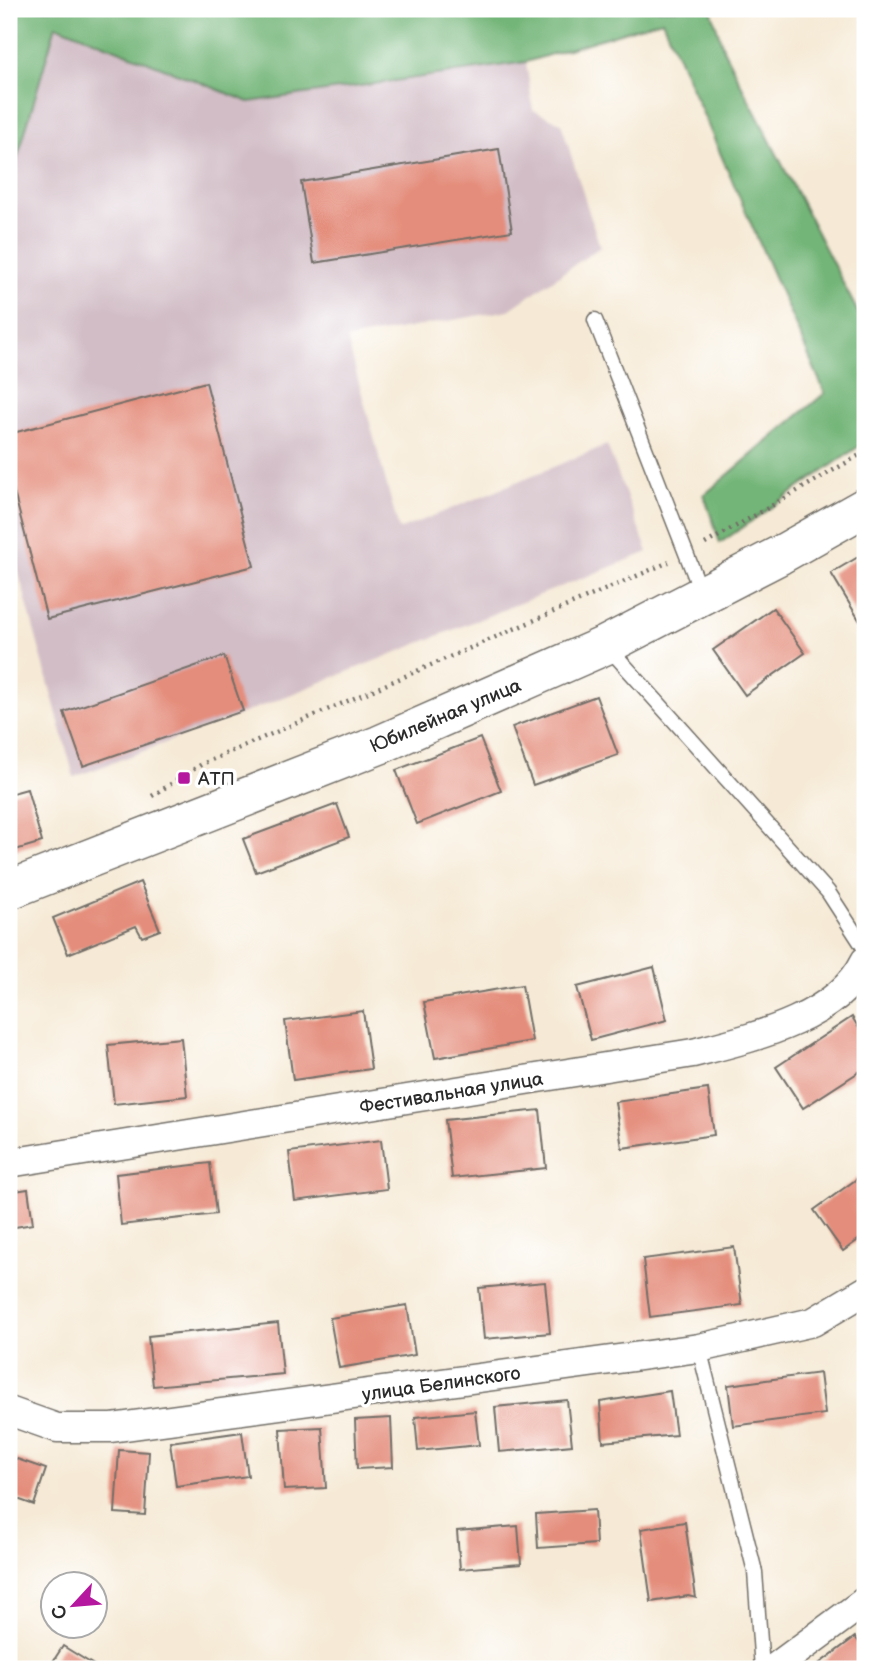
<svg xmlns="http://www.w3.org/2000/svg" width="874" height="1678" font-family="'Balsamiq Sans',sans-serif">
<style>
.industrial{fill:#d2bdc6}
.forest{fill:#73b578;stroke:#4f7052;stroke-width:2}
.building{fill:#e48d7c}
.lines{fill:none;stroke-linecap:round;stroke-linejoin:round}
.lane-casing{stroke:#726e67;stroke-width:17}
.street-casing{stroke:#726e67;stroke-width:31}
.secondary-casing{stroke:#726e67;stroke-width:41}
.path{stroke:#726e67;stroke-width:4.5;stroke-dasharray:2 5;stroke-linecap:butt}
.lane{stroke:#fff;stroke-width:14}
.street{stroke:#fff;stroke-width:28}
.secondary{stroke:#fff;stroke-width:38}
.poi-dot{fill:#b5179e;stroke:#fff;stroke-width:2.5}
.labels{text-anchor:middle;stroke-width:7;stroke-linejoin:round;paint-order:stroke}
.street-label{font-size:19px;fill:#2b2b2b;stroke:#fff}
.poi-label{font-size:19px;fill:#2b2b2b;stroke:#fff;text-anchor:start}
</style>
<rect width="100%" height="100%" fill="#fff"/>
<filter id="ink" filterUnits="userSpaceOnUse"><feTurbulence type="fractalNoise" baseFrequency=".0143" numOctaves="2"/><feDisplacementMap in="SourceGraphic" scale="14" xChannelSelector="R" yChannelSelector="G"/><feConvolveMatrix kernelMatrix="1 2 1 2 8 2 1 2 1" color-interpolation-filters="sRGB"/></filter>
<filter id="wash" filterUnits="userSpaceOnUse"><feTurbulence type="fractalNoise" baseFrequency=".00686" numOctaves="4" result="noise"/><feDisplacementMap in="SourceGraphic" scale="28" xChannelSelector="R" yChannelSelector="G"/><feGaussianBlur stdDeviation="1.57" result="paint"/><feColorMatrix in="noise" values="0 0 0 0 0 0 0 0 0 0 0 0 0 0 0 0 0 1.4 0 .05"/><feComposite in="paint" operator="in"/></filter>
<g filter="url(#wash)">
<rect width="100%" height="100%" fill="#f6ead6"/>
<!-- industrial -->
<path class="industrial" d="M55,25L249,102L526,62L533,110L561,123L600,247L509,310L347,339L399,530L607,445L648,552L239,715L74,777L9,537V187Z"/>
<!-- forest -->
<path class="forest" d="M9,9H711L724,51L865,326V442L720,543L704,495L825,393L662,20L526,62L249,102L56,25L9,187Z"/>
<g id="blocks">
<!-- building -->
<g class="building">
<path d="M499,149L512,231L314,263L301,182Z"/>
<path d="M206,382L254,566L47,619L9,473V434Z"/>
<path d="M865,553V620L861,623L831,573Z"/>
<path d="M773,608L805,653L745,695L713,650Z"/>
<path d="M224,656L243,711L83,766L64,712Z"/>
<path d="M596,696L618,755L533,785L512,727Z"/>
<path d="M480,738L501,791L417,824L396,770Z"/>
<path d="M27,789L42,842L9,852V794Z"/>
<path d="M337,804L349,837L256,872L243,839Z"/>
<path d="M140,882L160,930L142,937L136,926L68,954L53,918Z"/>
<path d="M654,967L667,1020L591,1040L577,987Z"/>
<path d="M522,985L532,1041L435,1058L424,1002Z"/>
<path d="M363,1011L371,1069L293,1080L285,1021Z"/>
<path d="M852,1017L865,1038V1068L803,1108L776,1067Z"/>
<path d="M181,1038L187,1096L114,1104L108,1045Z"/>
<path d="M708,1089L714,1135L622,1148L615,1102Z"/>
<path d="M540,1110L546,1168L452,1178L445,1120Z"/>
<path d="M381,1140L387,1189L295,1201L289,1152Z"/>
<path d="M210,1163L216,1214L121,1225L116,1174Z"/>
<path d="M865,1173V1235L843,1251L814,1210Z"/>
<path d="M28,1189L33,1224L9,1228V1192Z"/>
<path d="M734,1247L742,1305L650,1317L643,1259Z"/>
<path d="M545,1282L550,1333L484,1339L479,1288Z"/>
<path d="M407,1305L415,1355L339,1368L330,1318Z"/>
<path d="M278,1323L283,1374L153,1386L148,1336Z"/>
<path d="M820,1373L825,1414L733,1426L728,1385Z"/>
<path d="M670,1391L676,1435L603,1442L600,1402Z"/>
<path d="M567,1400L572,1445L499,1452L495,1407Z"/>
<path d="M475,1411L479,1445L418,1451L415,1417Z"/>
<path d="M391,1418L393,1467L357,1469L355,1420Z"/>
<path d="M322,1427L326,1488L284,1490L280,1429Z"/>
<path d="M242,1432L248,1476L176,1486L170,1442Z"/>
<path d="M119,1450L149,1452L145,1515L115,1513Z"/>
<path d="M14,1458L46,1469L34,1505L9,1496V1472Z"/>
<path d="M594,1510L596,1544L538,1548L536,1514Z"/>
<path d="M685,1522L696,1598L688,1596L651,1602L641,1529Z"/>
<path d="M518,1526L521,1564L460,1569L457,1531Z"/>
<path d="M855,1637L865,1650V1669H812Z"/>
<path d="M63,1646L100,1669H48Z"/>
</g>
</g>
</g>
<g filter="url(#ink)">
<use href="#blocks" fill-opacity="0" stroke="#726e67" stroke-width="2"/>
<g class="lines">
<defs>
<g id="lane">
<path d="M595,320L702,594"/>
<path d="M608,647L828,892L865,949"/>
<path d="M699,1348L755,1572L762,1669"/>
</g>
<g id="street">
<path d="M9,1163L693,1053C751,1038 837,1019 865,961"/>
<path d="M9,1411L57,1428H111L699,1348L813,1322L865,1291"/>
<path d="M773,1669L865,1601"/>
</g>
<path id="secondary" d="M9,890L379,745L606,645L780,555L865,507"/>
</defs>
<!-- lane casing -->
<use href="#lane" class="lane-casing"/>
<!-- street casing -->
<use href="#street" class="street-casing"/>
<!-- secondary casing -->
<use href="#secondary" class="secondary-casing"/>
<!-- path -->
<g class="path">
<path d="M705,544L865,452"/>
<path d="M152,796L202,764L669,562"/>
</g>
<!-- lane -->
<use href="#lane" class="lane"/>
<!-- street -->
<use href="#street" class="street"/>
<!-- secondary -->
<use href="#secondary" class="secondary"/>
</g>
</g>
<!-- markers -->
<rect class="poi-dot" x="177" y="771" width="14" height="14" rx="3.5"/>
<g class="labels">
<!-- street labels -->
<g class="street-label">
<text transform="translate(445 715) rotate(-23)" y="7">Юбилейная улица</text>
<text transform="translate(451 1092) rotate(-9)" y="7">Фестивальная улица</text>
<text transform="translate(441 1383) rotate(-8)" y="7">улица Белинского</text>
</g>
<!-- poi labels -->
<g class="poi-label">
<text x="198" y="785">АТП</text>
</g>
</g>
<!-- margin -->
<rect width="874" height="1678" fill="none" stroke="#fff" stroke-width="35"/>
<!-- north arrow -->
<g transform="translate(74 1605) rotate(244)"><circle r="33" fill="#ffffff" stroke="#aaaaaa" stroke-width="2"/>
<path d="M0-5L12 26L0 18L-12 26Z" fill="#b5179e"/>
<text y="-10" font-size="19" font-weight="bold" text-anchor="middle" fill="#2b2b2b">С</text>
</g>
</svg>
